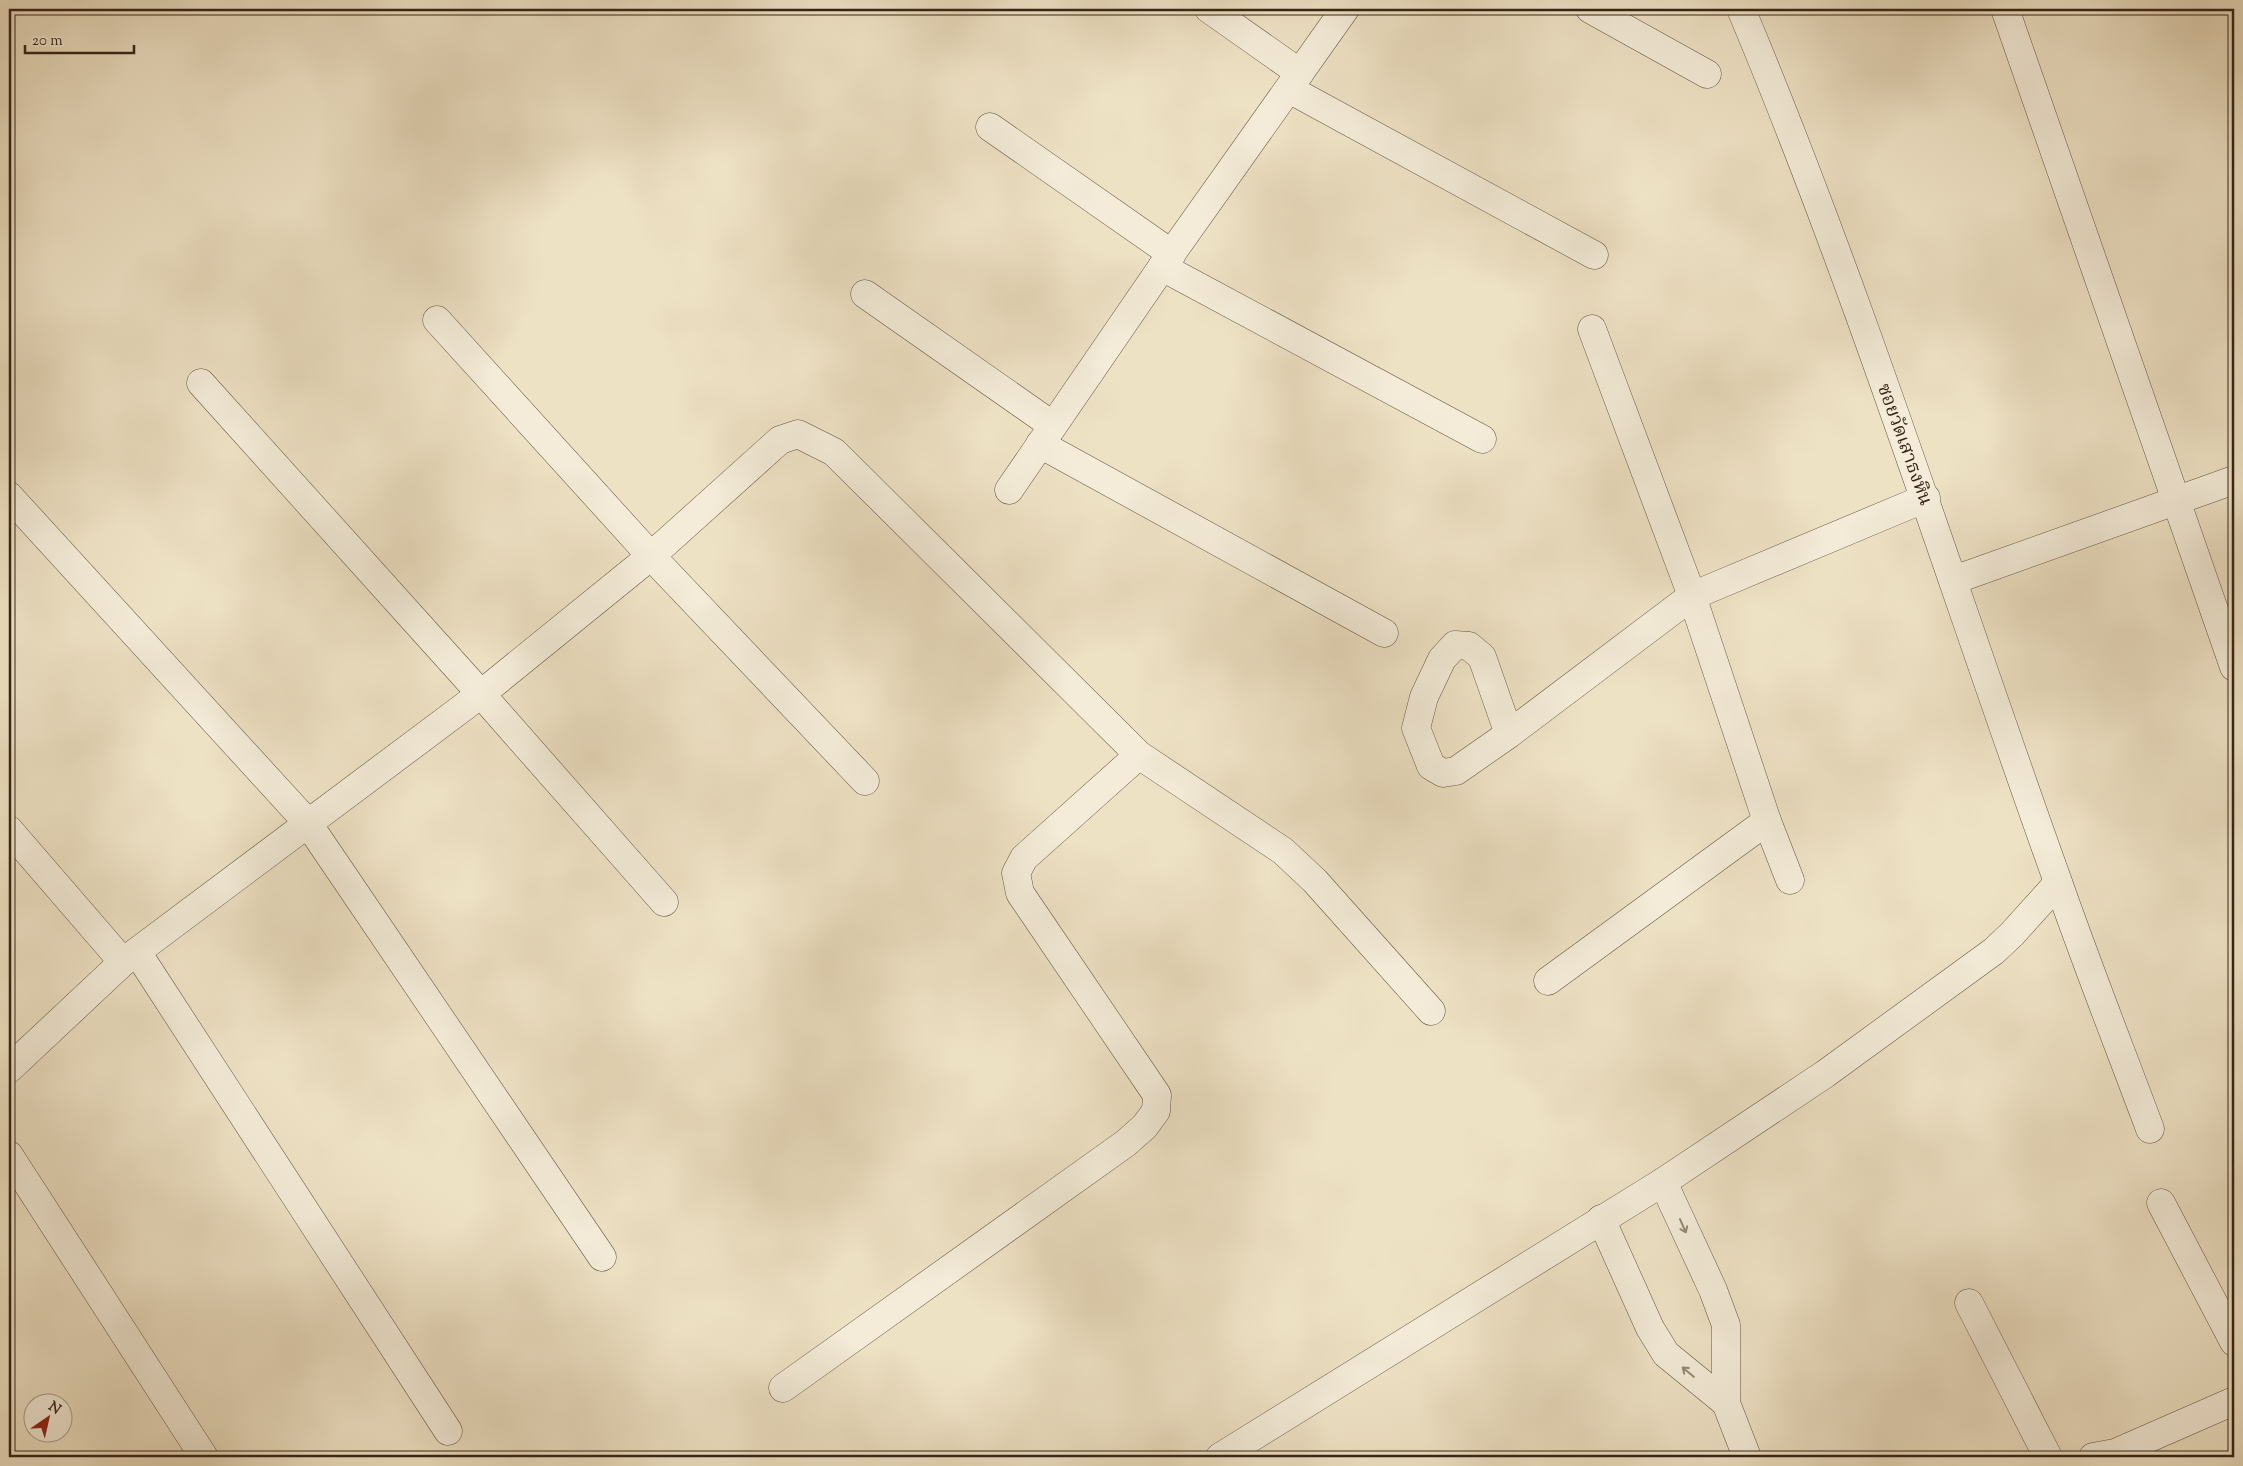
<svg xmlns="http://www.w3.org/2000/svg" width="2243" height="1466" font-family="'Sorts Mill Goudy','Noto Serif Thai',serif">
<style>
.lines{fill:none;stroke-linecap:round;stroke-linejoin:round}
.minor-casing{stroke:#645441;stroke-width:29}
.minor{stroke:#f4ecd9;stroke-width:28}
.oneway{stroke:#958877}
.labels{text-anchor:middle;stroke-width:4;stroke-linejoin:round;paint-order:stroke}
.street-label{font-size:19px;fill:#362415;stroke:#f4ecd9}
</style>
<rect width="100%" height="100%" fill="#eee2c5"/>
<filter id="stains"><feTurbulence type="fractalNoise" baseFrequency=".004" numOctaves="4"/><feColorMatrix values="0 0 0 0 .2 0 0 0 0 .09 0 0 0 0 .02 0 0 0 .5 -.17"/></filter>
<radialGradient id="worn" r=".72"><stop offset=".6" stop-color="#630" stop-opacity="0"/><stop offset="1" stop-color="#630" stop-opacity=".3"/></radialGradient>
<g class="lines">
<defs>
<g id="minor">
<path d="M1209,9L1300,73"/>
<path d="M1590,9L1707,74"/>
<path d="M1741,9C1861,295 1953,590 2058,882C2087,965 2119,1046 2150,1129"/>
<path d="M2005,9L2234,667"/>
<path d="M1289,89L1594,255"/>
<path d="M990,127L1172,254"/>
<path d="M1162,267L1482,439"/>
<path d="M865,294L1052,425"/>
<path d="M437,320L651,556L865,781"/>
<path d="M1592,329L1692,596L1767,821L1790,880"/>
<path d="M201,383L481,694L664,902"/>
<path d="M1040,444L1384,633"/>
<path d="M1009,490L1162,267L1345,9"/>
<path d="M9,496L307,822L602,1257"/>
<path d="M1954,580L2234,480"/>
<path d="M1509,734L1482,657L1469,646L1455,645L1442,659L1424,697L1416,728L1431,766L1443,773L1456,771L1509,734L1692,596L1926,498"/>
<path d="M9,830L123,962"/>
<path d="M137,952L448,1431"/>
<path d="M1548,981L1767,821"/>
<path d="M9,1069L123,962L481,694L651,556L780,440L798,434L834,452L1139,755L1283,851L1315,881L1431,1011"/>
<path d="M9,1155L204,1457"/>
<path d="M1663,1182L1713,1290L1726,1325V1403L1747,1457"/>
<path d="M2161,1203L2234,1342"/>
<path d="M1601,1219L1650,1328L1666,1354L1726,1403"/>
<path d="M1969,1303L2048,1457"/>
<path d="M783,1388L1126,1143L1145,1126L1156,1111L1157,1095L1020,893L1016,873L1024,858L1139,755"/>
<path d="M1220,1457L1663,1182L1825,1074L1994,951L2012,934L2058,883"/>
<path d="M2093,1457L2115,1453L2234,1401"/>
</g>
</defs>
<!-- minor casing -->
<use href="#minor" class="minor-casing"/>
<!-- minor -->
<use href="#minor" class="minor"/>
</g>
<!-- one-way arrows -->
<defs><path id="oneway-shaft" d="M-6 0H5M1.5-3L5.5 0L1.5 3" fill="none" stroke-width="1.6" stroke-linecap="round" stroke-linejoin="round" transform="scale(1.25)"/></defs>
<g class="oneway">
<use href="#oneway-shaft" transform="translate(1683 1226) rotate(66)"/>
<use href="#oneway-shaft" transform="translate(1688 1372) rotate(-140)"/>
</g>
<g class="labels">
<!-- street labels -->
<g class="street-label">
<text transform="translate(1906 444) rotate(70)" y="7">ซอยวัดเสาธงหิน</text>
</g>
</g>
<!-- margin -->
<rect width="2243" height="1466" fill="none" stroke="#eee2c5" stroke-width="30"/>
<rect x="10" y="10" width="2223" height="1446" fill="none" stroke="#362415" stroke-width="2.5"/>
<rect x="15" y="15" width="2213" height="1436" fill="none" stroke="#362415"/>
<!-- north arrow -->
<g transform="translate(48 1418) rotate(34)"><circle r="24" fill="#f4ecd9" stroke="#a89c8b"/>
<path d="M0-4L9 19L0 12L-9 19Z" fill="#8f2418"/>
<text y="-8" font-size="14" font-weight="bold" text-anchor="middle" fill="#362415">N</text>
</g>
<!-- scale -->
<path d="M25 45v8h109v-8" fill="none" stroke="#362415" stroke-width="2.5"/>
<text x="32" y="45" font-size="15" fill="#362415" stroke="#f4ecd9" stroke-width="4" paint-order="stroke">20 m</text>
<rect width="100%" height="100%" filter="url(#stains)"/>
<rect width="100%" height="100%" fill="url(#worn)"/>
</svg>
